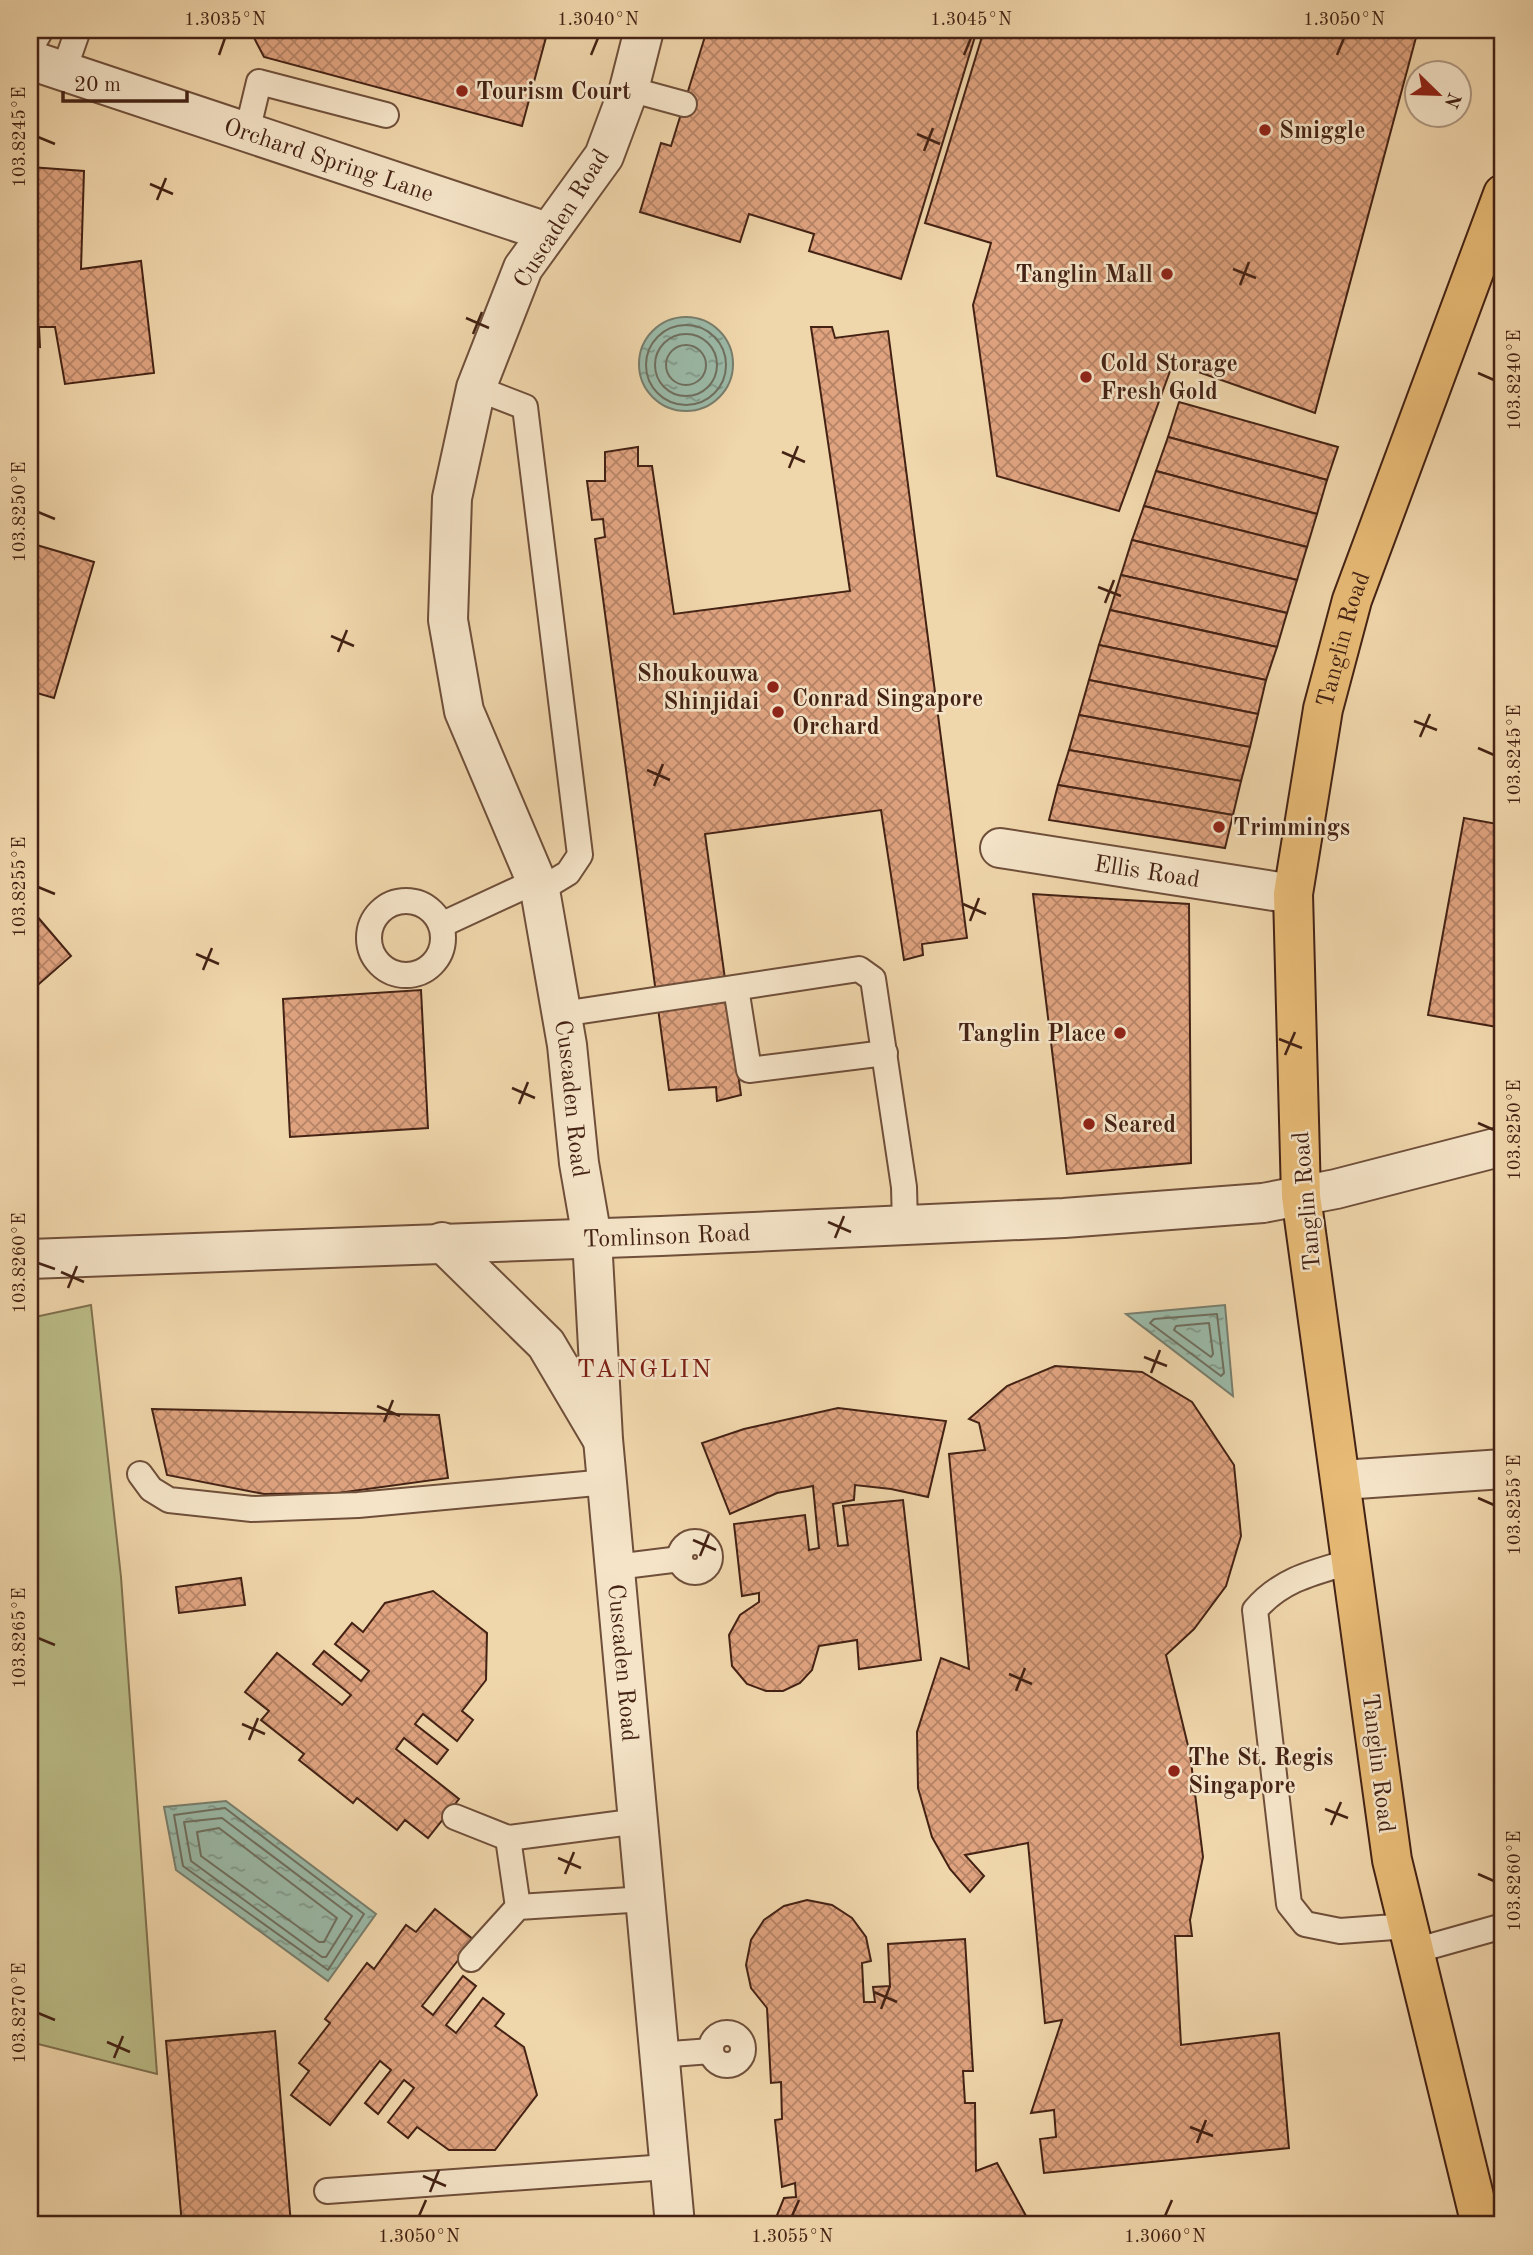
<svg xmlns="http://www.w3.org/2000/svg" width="1533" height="2255" font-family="'Old Standard TT',serif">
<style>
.green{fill:#bbbd88;stroke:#80704e;stroke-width:2}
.water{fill:url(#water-ripples);stroke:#787d6c;stroke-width:2}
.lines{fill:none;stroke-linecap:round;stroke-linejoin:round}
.shore{stroke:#6f6e5e;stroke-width:2}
.building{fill:url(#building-cross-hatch);stroke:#442214;stroke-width:2}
.service-casing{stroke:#6f4f3a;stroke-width:28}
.minor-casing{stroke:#6f4f3a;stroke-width:42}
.primary-casing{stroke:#442214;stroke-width:42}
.service{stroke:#f5e4c8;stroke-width:24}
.minor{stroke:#f5e4c8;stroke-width:38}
.primary{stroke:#e8bb76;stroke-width:38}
.ticks{fill:none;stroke:#442214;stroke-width:2.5}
.poi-dot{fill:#8f2418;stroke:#f5e4c8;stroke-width:2.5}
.labels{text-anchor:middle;stroke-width:5;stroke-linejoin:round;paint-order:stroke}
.poi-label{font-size:24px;font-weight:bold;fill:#442214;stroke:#f5e4c8;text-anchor:start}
.street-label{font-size:24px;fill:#442214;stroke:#f5e4c8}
.neighbourhood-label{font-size:26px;letter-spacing:2px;fill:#7a1f14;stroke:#f5e4c8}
.neatline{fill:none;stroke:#442214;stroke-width:2.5}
.ticks-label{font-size:18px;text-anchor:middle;fill:#442214}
</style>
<defs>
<pattern id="water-ripples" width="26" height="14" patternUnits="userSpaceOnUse" patternTransform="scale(1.75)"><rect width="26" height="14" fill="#9ab9a7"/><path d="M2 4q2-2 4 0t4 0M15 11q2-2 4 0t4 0" fill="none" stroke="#7f9687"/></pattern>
<pattern id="building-cross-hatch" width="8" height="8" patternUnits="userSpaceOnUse" patternTransform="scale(1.75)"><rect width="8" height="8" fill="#dfa37f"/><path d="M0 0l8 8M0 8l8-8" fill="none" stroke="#b68467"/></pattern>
</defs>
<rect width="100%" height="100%" fill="#f0d6ab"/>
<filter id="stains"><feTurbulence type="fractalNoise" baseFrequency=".00286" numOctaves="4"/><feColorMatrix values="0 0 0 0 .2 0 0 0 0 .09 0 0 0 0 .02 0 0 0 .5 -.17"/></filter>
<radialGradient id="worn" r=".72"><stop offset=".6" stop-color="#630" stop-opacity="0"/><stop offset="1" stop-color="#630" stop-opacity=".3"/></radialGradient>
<!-- green -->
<path class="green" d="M91,1305L121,1577L157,2074L30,2042V1318Z"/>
<!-- water -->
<g class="water">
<circle cx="686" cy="364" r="47"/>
<path d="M1225,1305L1233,1396L1126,1314Z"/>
<path d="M226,1801L376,1914L328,1981L176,1870L164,1807Z"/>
</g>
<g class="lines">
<!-- shore -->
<g class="shore">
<circle cx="686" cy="365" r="40"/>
<circle cx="686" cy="365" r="31"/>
<circle cx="686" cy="365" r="20"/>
<path d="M1217,1314L1224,1373L1221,1376L1150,1323L1154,1319Z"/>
<path d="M1209,1323L1213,1354L1211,1357L1174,1330L1176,1326Z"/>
<path d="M225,1808L364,1914L328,1970L183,1866L174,1815Z"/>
<path d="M222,1818L352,1916L326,1957H322L191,1861L184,1822Z"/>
<path d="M219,1828L337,1918L324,1942H319L201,1856L197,1832Z"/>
</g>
</g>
<!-- building -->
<g class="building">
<path d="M250,30H548L522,126L264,57Z"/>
<path d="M707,30H977L901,279L809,251L814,234L749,214L740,242L640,212L661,143L671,146Z"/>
<path d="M984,30H1418L1315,413L1173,363L1119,511L997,476L973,305L991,243L925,223Z"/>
<path d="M30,167L84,171L81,269L141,261L154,373L65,384L55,327H39L40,347L30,345Z"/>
<path d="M811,327H832L835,338L888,331L967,938L922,944L923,955L904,960L881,810L705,834L741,1095L717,1101L716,1087L669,1090L595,539L605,537L603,519L592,520L587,481H605V452L638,447V466H652L674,614L850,591Z"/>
<path d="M1179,402L1338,447L1327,480L1168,437Z"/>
<path d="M1168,437L1327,480L1317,514L1156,471Z"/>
<path d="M1156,471L1317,514L1307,547L1144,506Z"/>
<path d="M1144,506L1307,547L1297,580L1132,540Z"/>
<path d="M1132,540L1297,580L1287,613L1121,575Z"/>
<path d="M30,543L94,562L54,698L30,691Z"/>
<path d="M1121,575L1287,613L1277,647L1110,610Z"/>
<path d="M1110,610L1277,647L1266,680L1099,645Z"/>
<path d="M1099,645L1266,680L1258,714L1089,680Z"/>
<path d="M1089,680L1258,714L1250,747L1079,715Z"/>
<path d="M1079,715L1250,747L1241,781L1069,750Z"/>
<path d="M1069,750L1241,781L1233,815L1058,785Z"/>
<path d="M1058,785L1233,815L1225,848L1049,820Z"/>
<path d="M1464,818L1503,825V1028L1428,1015Z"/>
<path d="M1033,894L1189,904L1191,1163L1067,1174Z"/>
<path d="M30,908L71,956L31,991L30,989Z"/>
<path d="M421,990L428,1128L290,1137L283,999Z"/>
<path d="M1055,1366L1142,1372L1192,1402L1234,1465L1241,1536L1226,1586L1194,1629L1166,1655L1190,1754L1203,1857L1190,1920L1192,1936H1175L1181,2045L1279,2033L1289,2148L1044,2173L1040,2139L1056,2137L1054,2110L1031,2113L1062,2020L1045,2023L1028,1843L965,1855L984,1876L970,1892L950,1869L932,1837L918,1788L917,1732L941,1658L969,1669L949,1454L985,1450L979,1423L969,1419L1007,1386Z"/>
<path d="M838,1408L946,1421L928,1497L891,1489L855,1485L854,1500L833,1504L838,1546L848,1545L843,1506L903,1500L921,1660L859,1669L857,1640L819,1646L812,1670L800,1683L783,1691H766L747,1684L732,1666L729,1635L740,1615L759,1602V1593L742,1596L734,1524L805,1515L809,1550L819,1548L813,1486L777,1493L730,1514L702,1443L744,1429Z"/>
<path d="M152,1409L439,1415L448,1478L338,1493L264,1494L167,1475Z"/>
<path d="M241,1578L245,1605L179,1613L176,1587Z"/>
<path d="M433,1591L487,1633L486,1680L462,1711L473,1720L457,1741L423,1714L415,1724L448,1750L437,1764L404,1738L396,1749L459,1799L428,1838L405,1820L397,1830L357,1798L353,1803L299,1760L304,1754L261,1720L269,1711L245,1692L277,1653L342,1705L351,1695L313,1664L324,1651L361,1681L369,1671L335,1644L352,1623L363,1632L385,1603Z"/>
<path d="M807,1900L832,1905L852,1918L866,1937L871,1961L862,1963L864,2002H875L873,1987L890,1986L888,1944L965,1939L973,2071H963L965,2103H975L976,2171L997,2163L1031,2225H773L784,2198L796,2197L795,2183L782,2187L775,2120L782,2119L781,2082L771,2083L767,2008L751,1988L746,1965L751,1940L764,1920L784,1906Z"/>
<path d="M435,1909L474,1940L422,2006L433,2015L463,1976L476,1986L446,2025L456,2033L483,1998L504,2014L495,2026L524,2047L537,2095L495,2150H449L417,2127L408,2138L388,2122L414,2088L404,2080L378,2114L365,2103L391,2070L380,2061L330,2125L291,2095L309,2071L299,2063L330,2023L325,2019L367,1963L374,1969L406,1925L416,1932Z"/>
<path d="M275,2031L291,2225H182L166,2041Z"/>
</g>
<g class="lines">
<defs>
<g id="service">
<path d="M30,49L41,30"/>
<path d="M64,70L78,30"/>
<path d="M629,89L684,104"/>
<path d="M247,132L259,82L386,115"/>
<path d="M476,388L525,407L580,855L568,873L540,890"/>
<circle cx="406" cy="938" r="37"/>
<path d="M441,925L536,881"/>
<path d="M736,988L749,1070L885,1053"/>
<path d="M562,1014L859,969L873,979L904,1187L905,1224"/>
<path d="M140,1474L151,1489L169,1500L252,1509L358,1505L607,1482"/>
<circle cx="695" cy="1557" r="15"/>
<path d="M1353,1561C1315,1572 1281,1579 1255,1610L1289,1904L1305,1924L1340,1931L1408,1926"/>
<path d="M616,1567L680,1559"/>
<path d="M455,1817L508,1838L639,1821"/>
<path d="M508,1838L518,1907"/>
<path d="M1414,1951L1503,1926"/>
<path d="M471,1959L518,1907L646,1899"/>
<circle cx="727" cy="2049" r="16"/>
<path d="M658,2055L711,2051"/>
<path d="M327,2191L667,2167"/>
</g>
<g id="minor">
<path id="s1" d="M644,30L629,89L604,156L523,268L476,388L452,498L448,620L464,711L540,890L567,1045L579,1163L592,1238L603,1439L675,2225"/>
<path id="s2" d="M30,60L547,232"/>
<path id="s3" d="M1000,848L1293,894"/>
<path d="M442,1242L546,1344L601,1437"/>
<path id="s4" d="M30,1259L661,1236L1064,1218L1263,1203L1336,1189L1503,1146"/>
<path d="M1342,1480L1503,1469"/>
</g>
<g id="primary">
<path id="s5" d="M1481,2225L1392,1860L1301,1196L1293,894L1323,709L1352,600L1503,194"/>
</g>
</defs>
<!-- service casing -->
<use href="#service" class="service-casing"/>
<!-- minor casing -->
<use href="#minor" class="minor-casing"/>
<!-- primary casing -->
<use href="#primary" class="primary-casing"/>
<!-- service -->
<use href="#service" class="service"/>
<!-- minor -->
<use href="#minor" class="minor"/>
<!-- primary -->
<use href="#primary" class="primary"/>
</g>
<!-- ticks -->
<path class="ticks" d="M219,55L225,38M591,55L598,38M964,55L971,38M1337,55L1344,38M917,134L940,144M38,137L55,144M924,151L933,128M150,184L173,194M157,200L166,178M1233,269L1256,278M1240,285L1249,262M466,318L489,328M473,334L482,312M1478,373L1494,380M782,452L805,462M789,468L798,446M38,512L55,519M1098,587L1121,596M1105,603L1114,580M331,636L354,646M338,652L347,630M1414,721L1437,730M1420,737L1430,714M1478,748L1494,755M647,770L670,780M654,786L663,764M38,887L55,894M963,904L986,914M970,921L979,898M196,954L219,964M203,970L212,948M1279,1039L1302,1048M1285,1055L1295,1032M512,1088L535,1098M519,1104L528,1082M1478,1123L1494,1130M828,1222L851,1232M835,1238L844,1216M38,1263L55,1269M61,1272L84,1282M68,1288L77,1266M1144,1357L1167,1366M1151,1373L1160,1350M377,1406L400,1416M384,1422L393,1400M1478,1498L1494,1505M693,1540L716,1550M700,1556L709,1534M38,1638L55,1645M1009,1674L1032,1684M1016,1691L1025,1668M242,1724L265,1734M249,1740L258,1718M1325,1809L1348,1818M1331,1825L1341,1802M558,1858L581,1868M565,1874L574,1852M1478,1874L1494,1881M874,1992L897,2002M881,2009L890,1986M38,2013L55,2020M107,2042L130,2052M114,2058L123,2036M1190,2127L1213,2136M1197,2143L1206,2120M423,2176L446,2186M430,2192L439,2170M419,2216L426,2200M792,2216L799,2200M1165,2216L1172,2200"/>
<!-- markers -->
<g class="poi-dot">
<circle cx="462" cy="91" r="7"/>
<circle cx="1265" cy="130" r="7"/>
<circle cx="1167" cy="274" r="7"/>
<circle cx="1086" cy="377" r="7"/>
<circle cx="773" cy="687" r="7"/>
<circle cx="778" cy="712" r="7"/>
<circle cx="1219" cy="827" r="7"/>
<circle cx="1120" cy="1033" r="7"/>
<circle cx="1089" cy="1124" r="7"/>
<circle cx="1174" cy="1771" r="7"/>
</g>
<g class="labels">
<!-- poi labels -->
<g class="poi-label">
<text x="476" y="99">Tourism Court</text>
<text x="1279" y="138">Smiggle</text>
<text x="1153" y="282" text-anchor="end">Tanglin Mall</text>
<text x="1100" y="371">Cold Storage<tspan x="1100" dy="28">Fresh Gold</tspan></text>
<text x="759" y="681" text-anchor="end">Shoukouwa<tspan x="759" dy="28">Shinjidai</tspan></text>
<text x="792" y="706">Conrad Singapore<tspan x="792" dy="28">Orchard</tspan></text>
<text x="1233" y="835">Trimmings</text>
<text x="1106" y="1041" text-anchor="end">Tanglin Place</text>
<text x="1103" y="1132">Seared</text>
<text x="1188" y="1765">The St. Regis<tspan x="1188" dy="28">Singapore</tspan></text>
</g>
<!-- street labels -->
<g class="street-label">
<text dy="8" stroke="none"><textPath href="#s2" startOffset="315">Orchard Spring Lane</textPath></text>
<text transform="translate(561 218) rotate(-58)" y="8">Cuscaden Road</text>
<text dy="8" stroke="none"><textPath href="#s5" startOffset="1608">Tanglin Road</textPath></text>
<text dy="8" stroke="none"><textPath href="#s3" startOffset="149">Ellis Road</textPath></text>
<text dy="8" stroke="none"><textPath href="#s1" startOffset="1132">Cuscaden Road</textPath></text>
<text transform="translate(1306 1201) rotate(-95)" y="8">Tanglin Road</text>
<text dy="8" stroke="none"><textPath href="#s4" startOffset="637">Tomlinson Road</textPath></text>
<text dy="8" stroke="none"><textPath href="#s1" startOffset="1699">Cuscaden Road</textPath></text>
<text transform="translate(1379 1763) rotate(83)" y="8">Tanglin Road</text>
</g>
<!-- neighbourhood labels -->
<g class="neighbourhood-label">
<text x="645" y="1377">TANGLIN</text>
</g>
</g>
<!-- margin -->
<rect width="1533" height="2255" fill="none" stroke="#f0d6ab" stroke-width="77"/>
<!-- north arrow -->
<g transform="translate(1438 94) rotate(113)"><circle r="33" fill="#f5e4c8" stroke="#ae9680" stroke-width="2"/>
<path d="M0-5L12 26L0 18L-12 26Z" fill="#8f2418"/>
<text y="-10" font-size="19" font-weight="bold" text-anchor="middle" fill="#442214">N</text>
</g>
<!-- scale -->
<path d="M63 91v10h124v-10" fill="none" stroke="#442214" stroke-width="3.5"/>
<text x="74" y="91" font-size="21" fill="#442214" stroke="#f5e4c8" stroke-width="5" paint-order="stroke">20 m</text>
<rect x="38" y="38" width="1456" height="2178" class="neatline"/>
<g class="ticks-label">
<text x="225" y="25">1.3035°N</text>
<text x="598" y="25">1.3040°N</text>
<text x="971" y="25">1.3045°N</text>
<text x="1344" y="25">1.3050°N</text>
<text transform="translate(19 137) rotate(-90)" y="6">103.8245°E</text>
<text transform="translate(1514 380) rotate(-90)" y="6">103.8240°E</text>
<text transform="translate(19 512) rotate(-90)" y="6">103.8250°E</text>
<text transform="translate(1514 755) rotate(-90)" y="6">103.8245°E</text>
<text transform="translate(19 887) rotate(-90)" y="6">103.8255°E</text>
<text transform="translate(1514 1130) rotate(-90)" y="6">103.8250°E</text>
<text transform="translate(19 1263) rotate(-90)" y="6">103.8260°E</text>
<text transform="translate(1514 1505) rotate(-90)" y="6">103.8255°E</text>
<text transform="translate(19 1638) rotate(-90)" y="6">103.8265°E</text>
<text transform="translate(1514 1881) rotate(-90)" y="6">103.8260°E</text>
<text transform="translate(19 2013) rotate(-90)" y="6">103.8270°E</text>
<text x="419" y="2242">1.3050°N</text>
<text x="792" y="2242">1.3055°N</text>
<text x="1165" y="2242">1.3060°N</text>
</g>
<rect width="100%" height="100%" filter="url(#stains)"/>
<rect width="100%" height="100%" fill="url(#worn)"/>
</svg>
